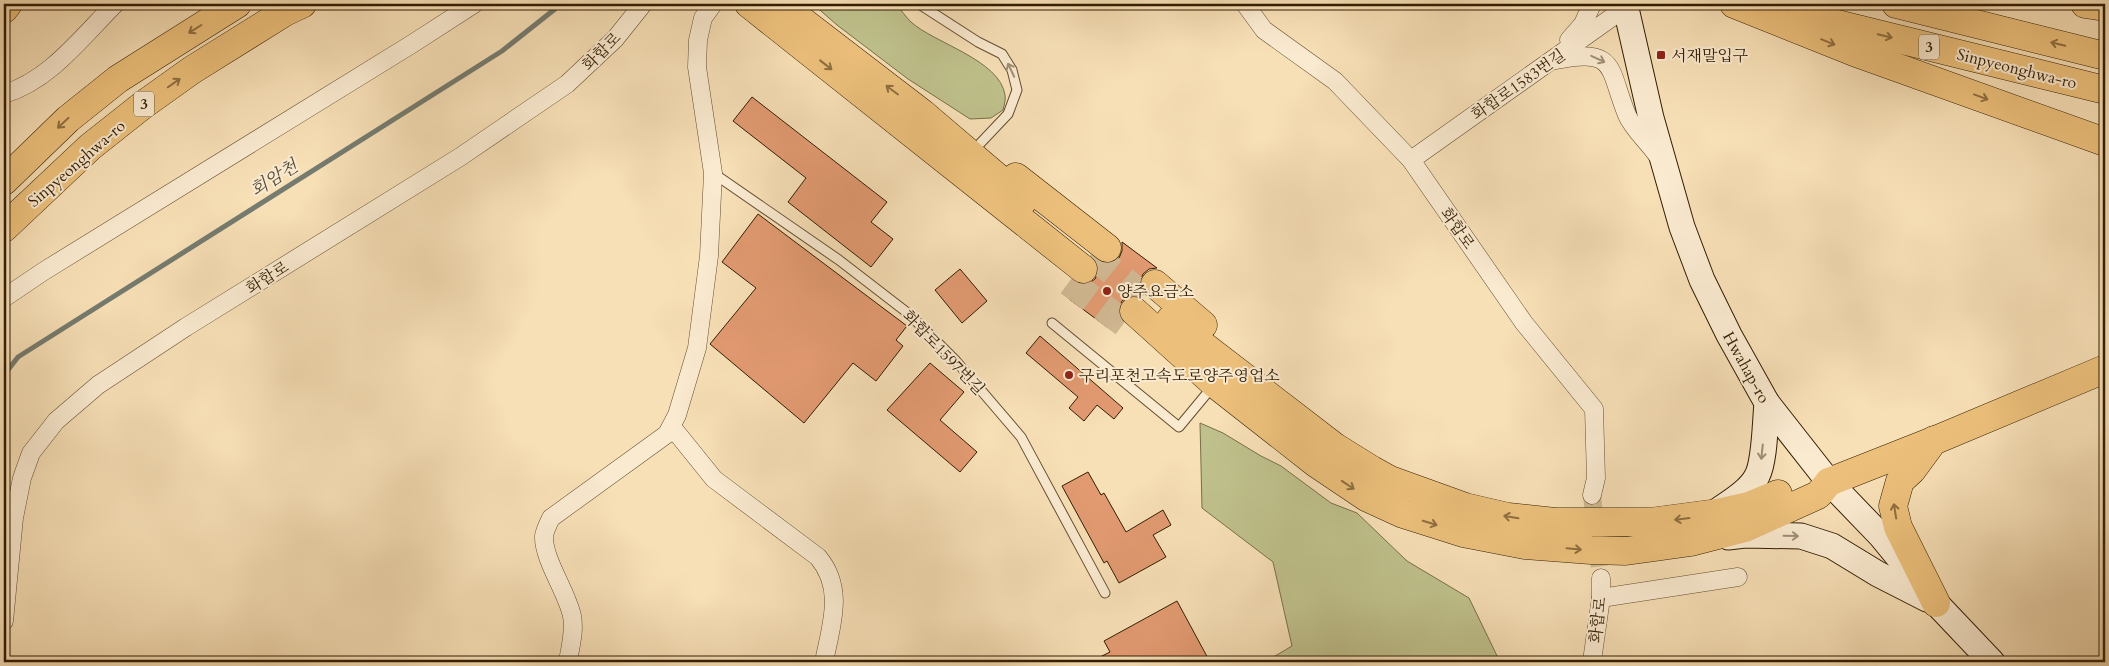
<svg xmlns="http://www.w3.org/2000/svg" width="2109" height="666" font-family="Cardo,'Noto Serif KR',serif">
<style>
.green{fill:#bfc18c;stroke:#786f48}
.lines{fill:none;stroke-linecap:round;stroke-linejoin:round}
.stream{stroke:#757b6f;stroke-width:5}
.building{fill:#e29a71;stroke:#321d03}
.minor-tunnel{stroke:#d0b892;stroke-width:18;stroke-dasharray:18 9;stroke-linecap:butt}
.motorway-tunnel{stroke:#d0b892;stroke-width:28;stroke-dasharray:28 14;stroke-linecap:butt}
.service-casing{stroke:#634e30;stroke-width:11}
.minor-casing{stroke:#634e30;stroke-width:19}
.secondary-casing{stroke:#321d03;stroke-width:27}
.trunk-casing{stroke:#321d03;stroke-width:29}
.motorway-casing{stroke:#321d03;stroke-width:29}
.service{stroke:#faead0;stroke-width:9}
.minor{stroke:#faead0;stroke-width:18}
.secondary{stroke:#faead0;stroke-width:25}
.trunk{stroke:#ecc07b;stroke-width:28}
.motorway{stroke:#ecc07b;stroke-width:28}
.oneway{stroke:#8f6e3f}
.oneway2{stroke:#a08e74}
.poi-dot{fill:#8f2418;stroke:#faead0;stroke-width:2}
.labels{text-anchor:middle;stroke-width:4;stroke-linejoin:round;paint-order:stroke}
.shield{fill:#faead0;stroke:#6e5a40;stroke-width:1}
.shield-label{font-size:15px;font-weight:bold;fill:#321d03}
.street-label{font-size:16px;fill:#321d03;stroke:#faead0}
.poi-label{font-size:16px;fill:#321d03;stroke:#faead0;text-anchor:start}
.water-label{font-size:18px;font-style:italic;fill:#534c39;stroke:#faead0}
</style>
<rect width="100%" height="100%" fill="#f7dfb6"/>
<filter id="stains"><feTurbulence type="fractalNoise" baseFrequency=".004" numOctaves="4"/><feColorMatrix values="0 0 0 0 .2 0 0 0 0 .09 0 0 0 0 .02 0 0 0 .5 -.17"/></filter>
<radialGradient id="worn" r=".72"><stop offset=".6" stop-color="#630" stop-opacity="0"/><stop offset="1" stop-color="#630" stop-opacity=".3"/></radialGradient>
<!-- green -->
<g class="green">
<path d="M813,4H896C901,10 906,17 911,22C934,43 1000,60 1005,95C1006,100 1004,105 1003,110L991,118L970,119L908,79L837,25Z"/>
<path d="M1200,423L1223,433L1261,456L1281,466L1331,503L1357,513L1407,561L1469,598L1500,662H1265L1292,646L1273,562L1202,508Z"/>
</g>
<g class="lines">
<!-- stream -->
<path class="stream" d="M4,375L18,357L502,51L555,9L559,4"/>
</g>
<!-- building -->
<g class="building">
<path d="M752,97L887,202L871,222L893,239L871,267L788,202L806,178L733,121Z"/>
<path d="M758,214L907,326L896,340L903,346L876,381L853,363L804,423L710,344L756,288L722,262Z"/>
<path d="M1122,242L1157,268L1149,269L1143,274L1140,281V289L1134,296H1129L1122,301L1119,307V314L1107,327L1069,299L1081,284H1088L1095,279L1098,272V265L1101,262L1112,263L1119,258L1122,251Z"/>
<path d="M960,269L987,301L962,323L935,290Z"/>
<path d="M1040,336L1123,408L1114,419L1097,405L1084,421L1069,408L1078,397L1026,353Z"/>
<path d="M930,363L964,392L940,420L977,452L960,472L887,410Z"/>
<path d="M1088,472L1101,495L1104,493L1126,532L1163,510L1171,525L1153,535L1166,557L1119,583L1107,561L1104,563L1062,486Z"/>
<path d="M1177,601L1210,662H1090L1110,652L1104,641Z"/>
</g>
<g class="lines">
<!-- minor-tunnel -->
<path class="minor-tunnel" d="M1592,495L1601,578"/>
<!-- motorway-tunnel -->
<g class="motorway-tunnel">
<path d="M1091,254L1143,296"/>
<path d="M1069,282L1124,323"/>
</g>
<defs>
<g id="service">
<path d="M919,4L978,42L1002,54L1012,70L1017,90L1008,114L973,151"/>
<path d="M713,173L839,260L909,314L956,361L1021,437L1105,593"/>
<path d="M1052,323L1179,427L1213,386"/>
</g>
<g id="minor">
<path d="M1245,4L1264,30L1335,81L1411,160L1524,323L1594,409L1596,478L1592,495"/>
<path d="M1569,40L1583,24L1592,4"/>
<path d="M1556,60C1618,47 1608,69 1627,115C1633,129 1648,142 1657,155"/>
<path d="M4,94C49,81 82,37 115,4"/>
<path d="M1411,160L1625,8"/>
<path d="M4,298L44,271L412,44L474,4"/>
<path d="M672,427L714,479L818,557C845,589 831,625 824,662"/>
<path d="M1601,598L1738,577"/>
<path d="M4,621L14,518L22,478L31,453L56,421L98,385L186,327L460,157L567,84L615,39L643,4"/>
<path d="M1592,661L1601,598V578"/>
<path d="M568,662C570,647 575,632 572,616C567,592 543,559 544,536C545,530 548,524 551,518L667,434L677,415L697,348L709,256L713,173L697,67L698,40L703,18L713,4"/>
</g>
<g id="secondary">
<path d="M1625,4L1651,118L1682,227L1702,280L1729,335L1767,403L1829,482L1881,536L1936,603L1992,662"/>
<path d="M1713,514C1727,504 1749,492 1757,476C1765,461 1765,422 1767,403"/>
<path d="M1728,537L1745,535L1801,536L1832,546L1878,574L1927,599"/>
</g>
<g id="trunk">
<path d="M1734,4L1854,52L2105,142"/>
<path d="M1896,4L2105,56"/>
<path d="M2085,4L2105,7"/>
<path d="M1801,15L2105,90"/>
<path d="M4,181L68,119L118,79L237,4"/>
<path d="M4,228L90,147L143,105L192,70L285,12L302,4"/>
<path d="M1934,440L1912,470L1900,481L1893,506L1898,527L1936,603"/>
<path d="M1829,482L1938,439L2105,369"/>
</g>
<g id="motorway">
<path d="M749,4L1083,269"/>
<path d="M780,4L922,113L1024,200"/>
<path d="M4,9L8,4"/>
<path d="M1016,177L1107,248"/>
<path d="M1155,284L1203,325"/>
<path d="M1134,311L1215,384L1317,464L1366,497L1403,514L1463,533L1525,545L1591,550L1626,551L1648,548L1691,542L1745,528L1818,495L1829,482"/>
<path d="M1170,320L1335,447L1372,470L1390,480L1465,507L1508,517L1555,522H1650L1718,513L1749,506L1778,494"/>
</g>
</defs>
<!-- service casing -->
<use href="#service" class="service-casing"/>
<!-- minor casing -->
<use href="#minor" class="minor-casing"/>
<!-- secondary casing -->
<use href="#secondary" class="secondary-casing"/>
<!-- trunk casing -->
<use href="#trunk" class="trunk-casing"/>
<!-- motorway casing -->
<use href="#motorway" class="motorway-casing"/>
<!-- service -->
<use href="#service" class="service"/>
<!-- minor -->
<use href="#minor" class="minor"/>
<!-- secondary -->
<use href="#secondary" class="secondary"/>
<!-- trunk -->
<use href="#trunk" class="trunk"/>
<!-- motorway -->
<use href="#motorway" class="motorway"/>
</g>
<!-- one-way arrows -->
<defs><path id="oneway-shaft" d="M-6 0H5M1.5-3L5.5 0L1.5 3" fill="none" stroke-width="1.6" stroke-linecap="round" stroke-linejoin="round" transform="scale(1.25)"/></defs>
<g class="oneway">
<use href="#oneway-shaft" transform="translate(195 29) rotate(148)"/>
<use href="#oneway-shaft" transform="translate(1885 36) rotate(14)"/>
<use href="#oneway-shaft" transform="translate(1828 42) rotate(22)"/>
<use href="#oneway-shaft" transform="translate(2058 44) rotate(-166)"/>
<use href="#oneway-shaft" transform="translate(826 65) rotate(38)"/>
<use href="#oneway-shaft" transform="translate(174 83) rotate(-35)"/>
<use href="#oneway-shaft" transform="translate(892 90) rotate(-143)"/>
<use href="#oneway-shaft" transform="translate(1981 97) rotate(20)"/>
<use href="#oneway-shaft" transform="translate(63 123) rotate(137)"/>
<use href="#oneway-shaft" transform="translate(1348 485) rotate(34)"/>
<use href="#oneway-shaft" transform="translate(1895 511) rotate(-99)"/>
<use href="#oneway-shaft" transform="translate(1511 517) rotate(-171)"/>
<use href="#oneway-shaft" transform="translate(1682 519) rotate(173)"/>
<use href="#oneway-shaft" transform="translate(1430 523) rotate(17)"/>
<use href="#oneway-shaft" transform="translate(1574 549) rotate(5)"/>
</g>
<g class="oneway2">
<use href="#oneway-shaft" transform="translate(1598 59) rotate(25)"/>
<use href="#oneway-shaft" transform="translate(1011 70) rotate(-115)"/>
<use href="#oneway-shaft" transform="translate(1762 452) rotate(96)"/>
<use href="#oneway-shaft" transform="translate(1791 536) rotate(1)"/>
</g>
<!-- markers -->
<g class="poi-dot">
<rect x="1656" y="50" width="10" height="10" rx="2.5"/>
<circle cx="1107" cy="291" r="5"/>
<circle cx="1069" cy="375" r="5"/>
</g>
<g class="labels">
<!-- shield labels -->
<g class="shield">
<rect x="1919" y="34.5" width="20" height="25" rx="4"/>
<rect x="134" y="91.5" width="20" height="25" rx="4"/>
</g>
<g class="shield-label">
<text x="1929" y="52">3</text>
<text x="144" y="109">3</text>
</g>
<!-- street labels -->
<g class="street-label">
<text transform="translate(601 51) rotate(-45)" y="6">화합로</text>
<text transform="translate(2017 68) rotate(14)" y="6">Sinpyeonghwa-ro</text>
<text transform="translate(1518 84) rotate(-35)" y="6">화합로1583번길</text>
<text transform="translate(76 163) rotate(-41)" y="6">Sinpyeonghwa-ro</text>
<text transform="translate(1458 228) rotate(55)" y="6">화합로</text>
<text transform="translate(267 277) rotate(-32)" y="6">화합로</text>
<text transform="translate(944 352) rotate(46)" y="6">화합로1597번길</text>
<text transform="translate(1747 367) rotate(61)" y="6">Hwahap-ro</text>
<text transform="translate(1597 620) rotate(-83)" y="6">화합로</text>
</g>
<!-- poi labels -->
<g class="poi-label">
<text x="1671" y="61">서재말입구</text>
<text x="1117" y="297">양주요금소</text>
<text x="1079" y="381">구리포천고속도로양주영업소</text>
</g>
<!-- water labels -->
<g class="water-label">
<text transform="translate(274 178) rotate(-32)" y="6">회암천</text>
</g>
</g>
<!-- margin -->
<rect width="2109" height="666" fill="none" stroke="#f7dfb6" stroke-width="20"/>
<rect x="5" y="5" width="2099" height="656" fill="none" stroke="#321d03" stroke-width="2.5"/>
<rect x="10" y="10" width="2089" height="646" fill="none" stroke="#321d03"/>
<rect width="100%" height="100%" filter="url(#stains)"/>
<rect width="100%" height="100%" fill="url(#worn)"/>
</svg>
